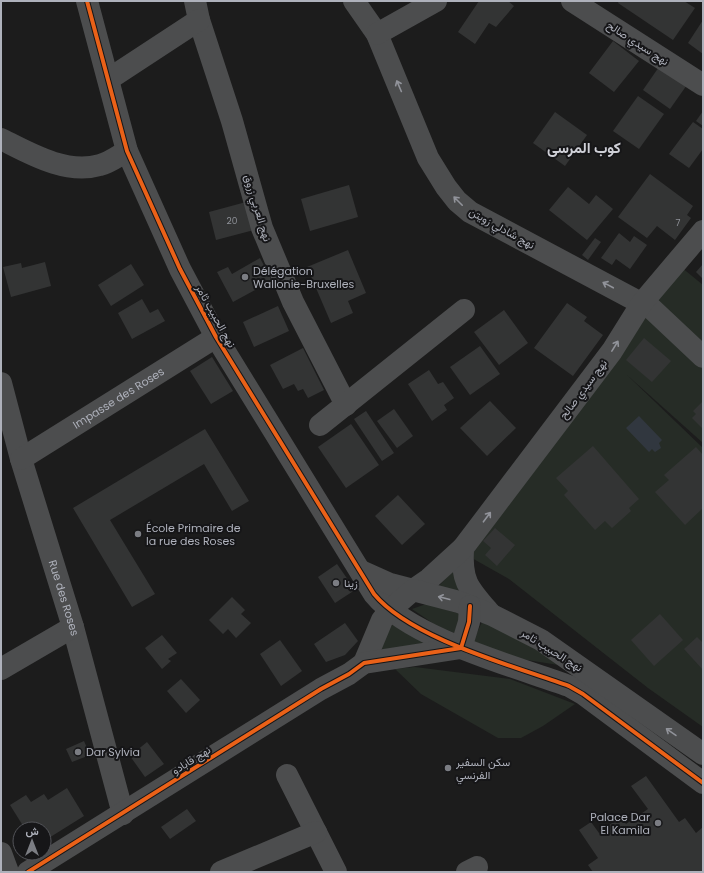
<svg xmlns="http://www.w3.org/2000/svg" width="704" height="873" font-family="Poppins,Vazirmatn,sans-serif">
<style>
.green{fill:#262c26}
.water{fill:#31373f}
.building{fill:#333434}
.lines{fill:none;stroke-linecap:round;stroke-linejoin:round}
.minor{stroke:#4c4d4e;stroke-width:22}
.cycleway-casing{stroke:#161618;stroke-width:6}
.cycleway{stroke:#ea6118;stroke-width:4}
.oneway{stroke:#91939a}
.poi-dot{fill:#7b7d83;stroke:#161618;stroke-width:1.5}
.labels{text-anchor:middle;stroke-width:4;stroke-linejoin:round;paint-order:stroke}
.number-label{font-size:9px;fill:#8f9299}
.street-label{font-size:11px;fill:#aeb1bb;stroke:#161618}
.poi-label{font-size:11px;fill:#aeb1bb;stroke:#161618;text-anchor:start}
.district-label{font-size:15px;font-weight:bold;fill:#cfd0d7;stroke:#161618}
</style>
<rect width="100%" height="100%" fill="#1c1c1c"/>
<!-- green -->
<g class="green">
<path d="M681,267L703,285V347L656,303Z"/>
<path d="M648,314L703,367V443L627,375L703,448V727L648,688L509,579L470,557Z"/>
<path d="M457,566L464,595L436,589Z"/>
<path d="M426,604L464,615L456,634L434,624L412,609Z"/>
<path d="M394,621L433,645L379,650Z"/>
<path d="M482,622L498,626L565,666L514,658L473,641Z"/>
<path d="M415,667L510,679L575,704L543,726L521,738H498L421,694L395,669Z"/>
</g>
<!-- water -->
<path class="water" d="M639,416L662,440L659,443L661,448L655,452L652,449L649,452L626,428Z"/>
<!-- building -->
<g class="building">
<path d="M479,1H508L514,6L496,27L489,23L475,44L458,32Z"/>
<path d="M619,1H684L695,8L673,40L618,3Z"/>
<path d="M703,20V54L688,43Z"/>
<path d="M613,41L639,61L614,92L589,73Z"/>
<path d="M661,64L689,82L670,109L643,90Z"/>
<path d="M638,96L664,114L639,149L613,131Z"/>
<path d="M703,111V126L696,121Z"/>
<path d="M555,112L587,135L565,166L533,143Z"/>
<path d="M693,122L703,129V149L689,168L669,154Z"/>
<path d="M650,174L693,206L687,215L691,218L675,240L657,226L647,238L618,217Z"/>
<path d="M349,185L358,217L310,231L301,199Z"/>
<path d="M568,187L589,204L596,195L613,209L587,240L549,210Z"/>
<path d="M246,202L254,230L216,240L209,212Z"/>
<path d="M619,233L630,242L634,236L647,245L630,269L616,259L612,265L601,258Z"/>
<path d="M595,238L601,242L588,260L582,255Z"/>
<path d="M348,250L366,293L348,301L353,313L331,323L307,267Z"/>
<path d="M260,258L272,281L233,302L217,272L228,267L232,274Z"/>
<path d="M45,262L51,286L11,297L3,267L21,263L22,268Z"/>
<path d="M131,264L144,285L111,306L98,285Z"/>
<path d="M703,264V279L696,272Z"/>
<path d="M142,299L150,313L158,309L165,321L132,339L118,313Z"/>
<path d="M567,303L587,317L584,321L603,335L573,376L534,348Z"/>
<path d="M278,306L289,331L254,347L243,322Z"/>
<path d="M504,310L528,343L499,365L474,332Z"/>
<path d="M644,338L671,361L652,382L626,360Z"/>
<path d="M480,346L500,374L470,395L450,367Z"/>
<path d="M303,348L324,390L308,398L303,389L298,391L294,384L283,389L270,365Z"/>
<path d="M212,357L233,391L211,404L190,371Z"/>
<path d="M429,370L438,384L443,382L454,398L444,405L447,410L432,421L408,384Z"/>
<path d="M490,401L516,428L487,456L460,428Z"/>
<path d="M703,401V429L692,418L696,414L693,411Z"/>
<path d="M394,409L413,436L397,448L377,421Z"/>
<path d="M366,411L394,453L382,461L354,419Z"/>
<path d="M351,424L379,465L346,488L318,447Z"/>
<path d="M205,429L249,501L232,511L204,464L110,520L155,594L132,607L73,508Z"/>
<path d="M593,446L639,499L629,508L631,511L612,528L605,521L595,530L564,495L568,491L556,478Z"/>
<path d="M696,447L703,455V508L685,525L655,492L669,480L664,475Z"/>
<path d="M398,495L425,524L402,545L375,516Z"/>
<path d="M495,528L515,545L497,566L485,555L491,548L483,541Z"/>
<path d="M337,564L355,590L335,603L318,577Z"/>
<path d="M232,597L245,610L241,614L251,623L236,638L228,629L223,634L209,620Z"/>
<path d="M660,614L683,640L654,666L631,640Z"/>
<path d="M345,623L358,641L345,655L326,662L314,644Z"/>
<path d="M162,635L177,653L168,659L171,661L162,669L145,648Z"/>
<path d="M697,637L703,643V670L684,649Z"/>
<path d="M280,640L302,671L281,686L260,654Z"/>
<path d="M181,679L200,700L186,713L167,691Z"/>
<path d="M84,741L90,755L72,762L66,749Z"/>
<path d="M147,742L164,764L145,777L130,756Z"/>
<path d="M646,776L679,822L685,818L696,833L703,827V872H593L588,865L598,858L579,830L591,822L599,833L620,817L626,824L648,809L631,786Z"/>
<path d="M67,788L84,816L44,841V829H25L10,805L26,795L31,802L44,794L48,800Z"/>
<path d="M187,809L196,821L170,839L161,827Z"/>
</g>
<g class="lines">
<!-- minor -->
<g class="minor">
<path d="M87,1L127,151L180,269L216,337L374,594C411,639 514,666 569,686L583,694L703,783"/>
<path d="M195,1L199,20L232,121L262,228L293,302L346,405"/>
<path d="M354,1L377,34L428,158L446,187L457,201L470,212L652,309L703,357"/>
<path d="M572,1L703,85"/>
<path d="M377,34L436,1"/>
<path d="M109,79L199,20"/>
<path d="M1,139C29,153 66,175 100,165C109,163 118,156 127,151"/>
<path id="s1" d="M1,383L21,459L73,627L123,814"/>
<path d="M320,425L464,310"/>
<path id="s2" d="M21,459L216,337"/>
<path d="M463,548C461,581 468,588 489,612"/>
<path d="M361,571L390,584L413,590L429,579L463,548L612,351L642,303L703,231"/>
<path d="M364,663L382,620L390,610L413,590L459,602L492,615L541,640L703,754"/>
<path d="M1,669L73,627"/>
<path d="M287,775L336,872"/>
<path d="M1,853L8,872"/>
<path d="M28,872L321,689L349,674L364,663L461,648L469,622L470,606"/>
<path d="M221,872L316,832"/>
<path d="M467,872L477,867"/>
</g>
<defs>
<g id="cycleway">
<path d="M87,1L127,151L180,269L216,337L374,594C411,639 514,666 569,686L583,694L703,783"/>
<path d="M28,872L321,689L349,674L364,663L461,648L469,622L470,606"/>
</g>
</defs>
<!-- cycleway casing -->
<use href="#cycleway" class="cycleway-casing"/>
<!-- cycleway -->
<use href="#cycleway" class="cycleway"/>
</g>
<!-- one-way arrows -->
<defs><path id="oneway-shaft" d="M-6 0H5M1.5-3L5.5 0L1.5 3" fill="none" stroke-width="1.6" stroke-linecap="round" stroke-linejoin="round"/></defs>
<g class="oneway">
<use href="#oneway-shaft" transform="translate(399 86) rotate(-113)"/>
<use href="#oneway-shaft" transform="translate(458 201) rotate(-135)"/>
<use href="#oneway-shaft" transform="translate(608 285) rotate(-152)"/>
<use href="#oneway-shaft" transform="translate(615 346) rotate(-58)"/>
<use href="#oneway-shaft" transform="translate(487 517) rotate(-53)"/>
<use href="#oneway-shaft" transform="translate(444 598) rotate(-166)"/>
<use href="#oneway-shaft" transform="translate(671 732) rotate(-145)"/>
</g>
<!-- markers -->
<g class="poi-dot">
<circle cx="245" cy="277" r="4"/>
<circle cx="138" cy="534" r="4"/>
<circle cx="336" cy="583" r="4"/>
<circle cx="78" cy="752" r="4"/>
<circle cx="448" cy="768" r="4"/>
<circle cx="658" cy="823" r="4"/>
</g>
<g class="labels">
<!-- number labels -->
<g class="number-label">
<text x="232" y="224">20</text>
<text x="678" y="226">7</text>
</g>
<!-- street labels -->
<g class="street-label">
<text transform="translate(638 43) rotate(33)" y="4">نهج سيدي صالح</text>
<text transform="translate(258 208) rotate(73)" y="4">نهج العربي زروق</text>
<text transform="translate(502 228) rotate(29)" y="4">نهج شادلي زويتن</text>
<text transform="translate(216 316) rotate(61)" y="4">نهج الحبيب ثامر</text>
<text transform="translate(583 389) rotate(-53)" y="4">نهج سيدي صالح</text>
<text dy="4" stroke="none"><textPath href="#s2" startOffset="115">Impasse des Roses</textPath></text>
<text dy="4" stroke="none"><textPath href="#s1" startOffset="224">Rue des Roses</textPath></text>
<text transform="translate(552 650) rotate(32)" y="4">نهج الحبيب ثامر</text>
<text transform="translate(191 760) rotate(-32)" y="4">نهج قابادو</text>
</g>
<!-- poi labels -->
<g class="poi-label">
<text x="253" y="275">Délégation<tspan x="253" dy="13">Wallonie-Bruxelles</tspan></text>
<text x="146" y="532">École Primaire de<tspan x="146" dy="13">la rue des Roses</tspan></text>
<text x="344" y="587">زينا</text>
<text x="86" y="756">Dar Sylvia</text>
<text x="456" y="766">سكن السفير<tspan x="456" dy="13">الفرنسي</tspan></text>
<text x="650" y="821" text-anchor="end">Palace Dar<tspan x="650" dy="13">El Kamila</tspan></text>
</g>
<!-- district labels -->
<g class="district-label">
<text x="584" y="153">كوب المرسى</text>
</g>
</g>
<!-- border -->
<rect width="704" height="873" fill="none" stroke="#aeb1bb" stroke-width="4"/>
<!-- north arrow -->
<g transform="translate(32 841)"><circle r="19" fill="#161618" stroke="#535459"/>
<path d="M0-3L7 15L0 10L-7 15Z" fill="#7b7d83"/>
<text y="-6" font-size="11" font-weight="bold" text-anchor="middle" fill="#aeb1bb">ش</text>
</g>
</svg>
